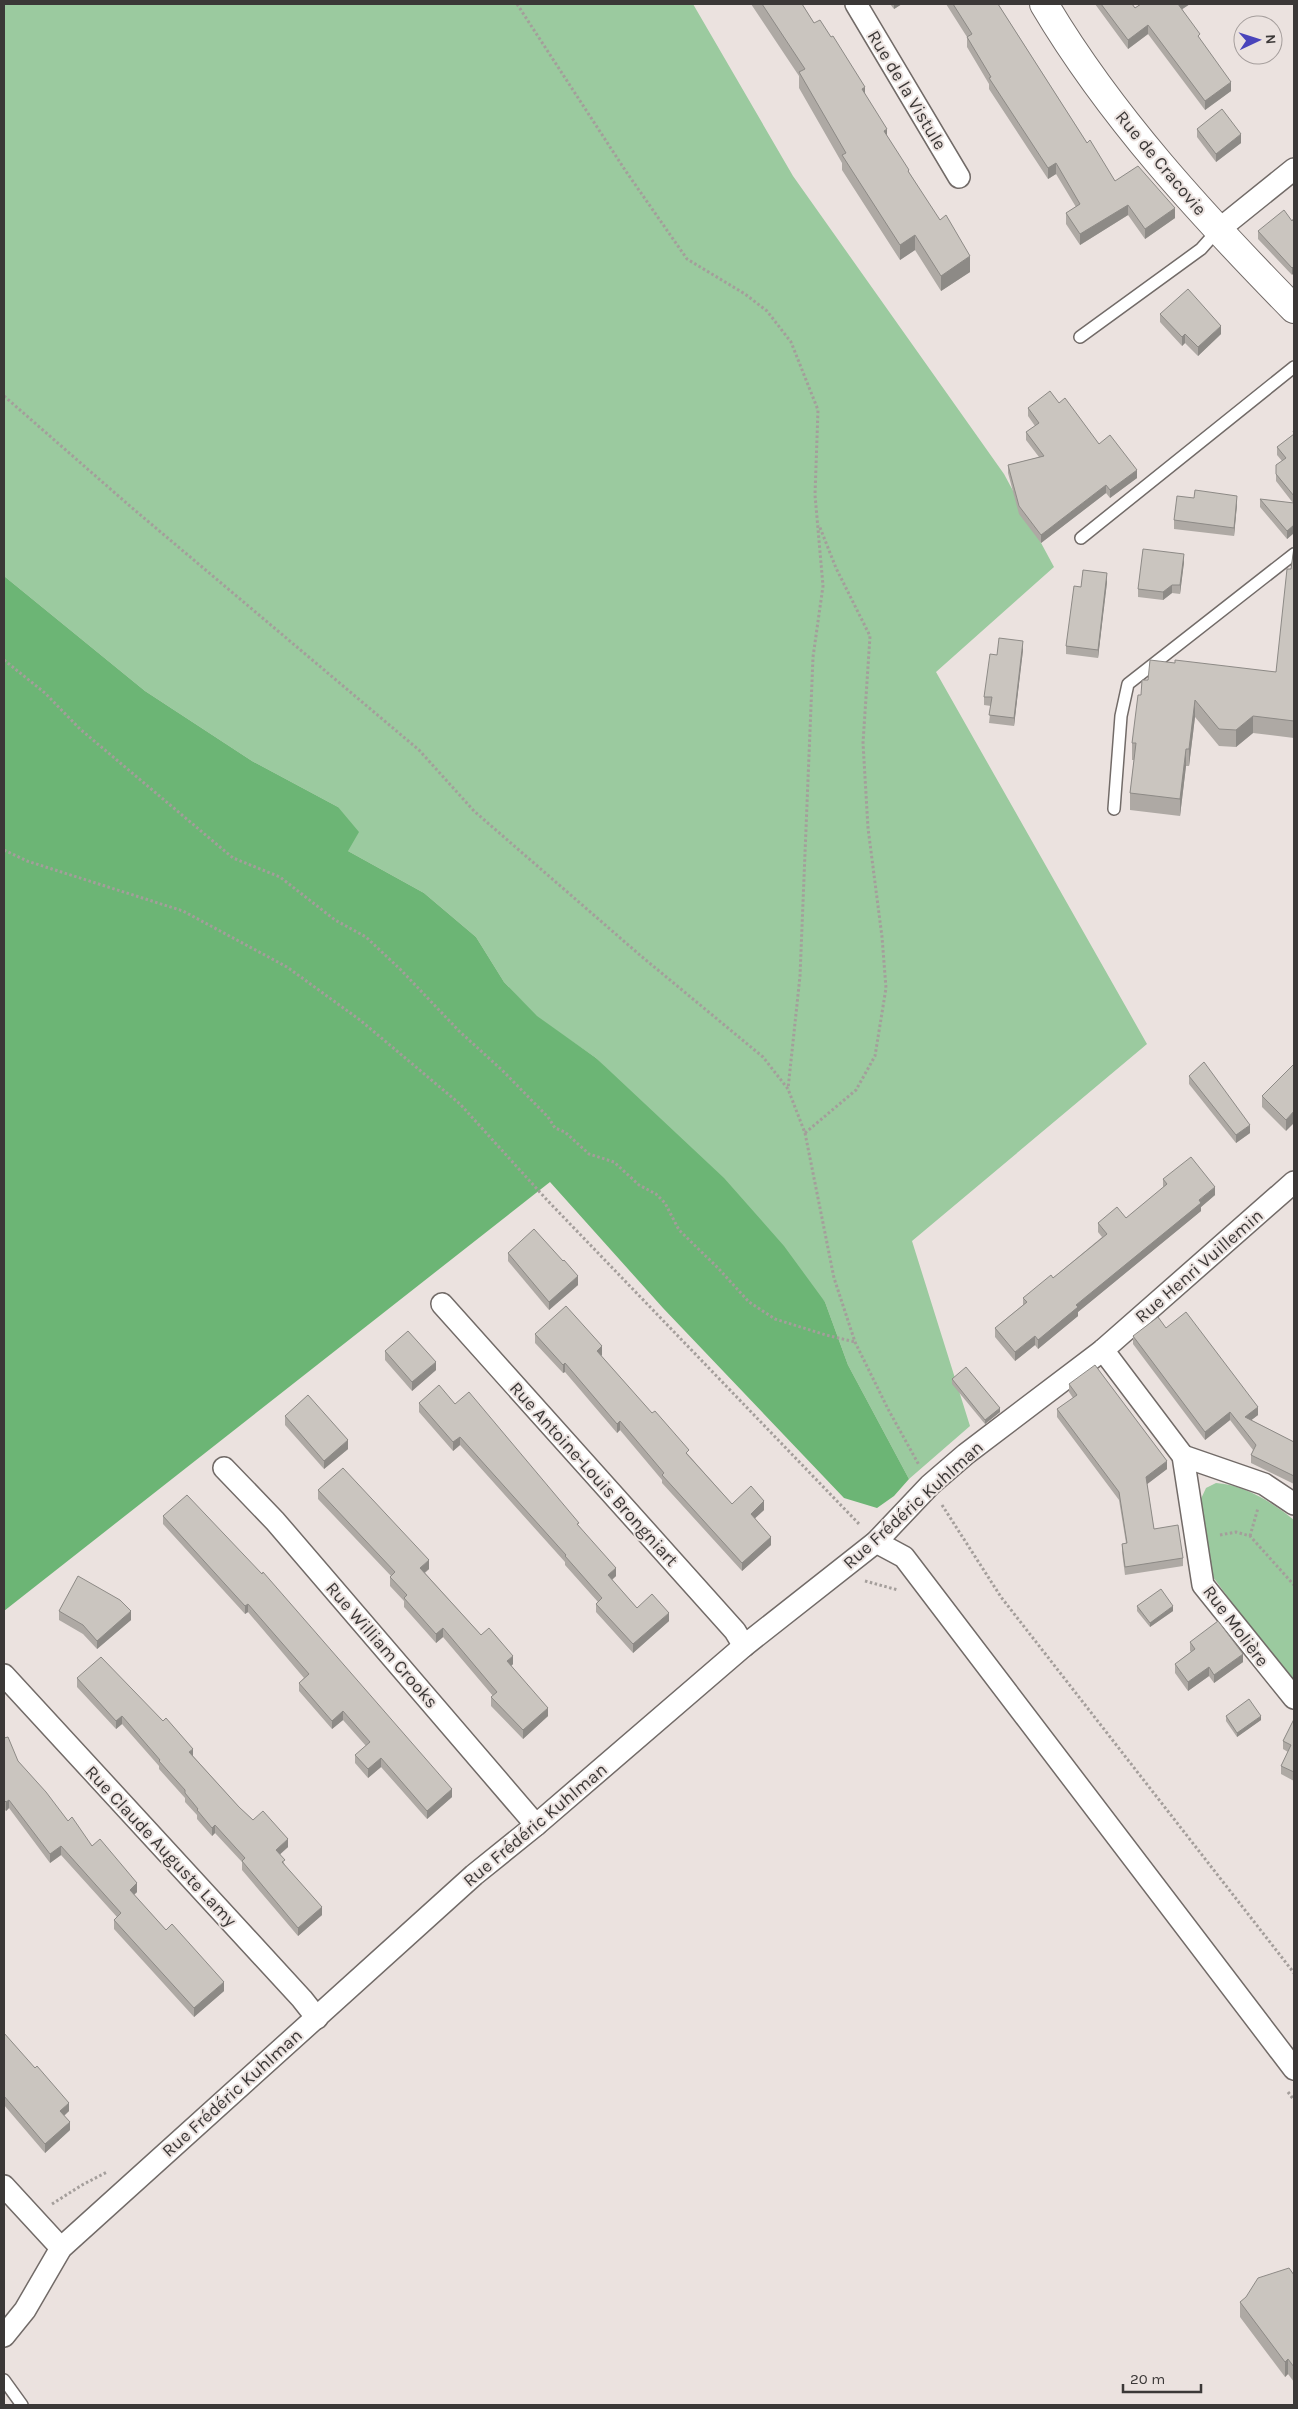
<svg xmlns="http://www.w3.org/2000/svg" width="1298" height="2409" font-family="Karla,sans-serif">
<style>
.green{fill:#9bca9f}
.forest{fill:#6cb575}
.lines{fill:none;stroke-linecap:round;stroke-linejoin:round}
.lane-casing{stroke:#726b68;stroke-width:14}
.street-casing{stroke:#726b68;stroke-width:24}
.secondary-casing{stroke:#726b68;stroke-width:30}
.path{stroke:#a49e9b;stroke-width:3;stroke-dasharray:2.5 2.5;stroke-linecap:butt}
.lane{stroke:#fff;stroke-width:11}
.street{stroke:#fff;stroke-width:21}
.secondary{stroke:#fff;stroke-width:28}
.wall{fill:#aea9a4}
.shaded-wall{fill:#8d8a86}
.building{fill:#cac5bf;stroke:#8d8a86}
.labels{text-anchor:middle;stroke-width:4;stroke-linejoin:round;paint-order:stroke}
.street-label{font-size:18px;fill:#3b3837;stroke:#ebe2df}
</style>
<rect width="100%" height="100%" fill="#ebe2df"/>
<!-- green -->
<g class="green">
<path d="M4,4H693L793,176L1004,474L1054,567L936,672L1147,1044L912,1241L970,1426L909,1479L848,1365L825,1302L596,1058L537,1017L504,982L476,937L424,893L348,851L338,807L252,761L145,691L4,576Z"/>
<path d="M1216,1483C1242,1484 1274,1503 1294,1520V1687L1213,1577L1199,1503L1206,1488Z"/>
</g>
<!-- forest -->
<path class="forest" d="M4,576L145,691L252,761L338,807L359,832L348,851L424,893L476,937L504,982L537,1016L596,1058L724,1178L784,1246L825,1302L848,1365L909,1479L894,1496L877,1508L844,1498L663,1308L550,1182L4,1611Z"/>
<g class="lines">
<defs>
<g id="lane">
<path d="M1080,337L1201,249L1217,231"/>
<path d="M1081,538L1294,367"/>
<path d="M1114,809L1121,716L1128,684L1294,554"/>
<path d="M4,2380L22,2405"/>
</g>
<g id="street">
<path d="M856,4L959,177"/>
<path d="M1217,231L1294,169"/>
<path d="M442,1304L735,1631L744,1646"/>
<path d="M1103,1350L1183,1456L1203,1585L1294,1698"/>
<path d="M1183,1456L1264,1484L1294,1504"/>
<path d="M224,1468L275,1521L536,1825"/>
<path d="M876,1542L904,1557L1294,2069"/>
<path d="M4,1675L302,1999L317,2018"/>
<path d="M4,2186L61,2248"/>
<path d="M4,2336L25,2310L61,2248L474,1875L536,1825L744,1646L876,1542L930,1485L966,1454L1103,1350L1294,1182"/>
</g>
<path id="secondary" d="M1044,4C1111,117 1202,215 1294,309"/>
</defs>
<!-- lane casing -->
<use href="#lane" class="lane-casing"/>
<!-- street casing -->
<use href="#street" class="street-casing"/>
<!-- secondary casing -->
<use href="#secondary" class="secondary-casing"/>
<!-- path -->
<g class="path">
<path d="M517,4L625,170L687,259L745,294L767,311L791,342L818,410L815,495L823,586L813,657L800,976L788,1089"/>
<path d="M4,396L131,507L419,750L474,811L641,956L763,1057L788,1089L805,1133L834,1278L855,1342L888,1409L919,1465"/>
<path d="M4,660L45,693L80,729L233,858L280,877L335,920L366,937L401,970L459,1031L503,1071L548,1117L555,1128L565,1132L589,1154L614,1162L639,1185L656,1194L665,1203L679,1230L718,1268L749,1302L775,1319L826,1335L855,1342"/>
<path d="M4,850L27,861L183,911L287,967L360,1020L460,1104L547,1200L860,1525"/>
<path d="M805,1133L856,1090L875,1056L886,988L882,937L868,828L863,743L870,636L836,568L819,525"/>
<path d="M942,1505L1001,1597L1294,1973"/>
<path d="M1220,1535L1236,1532L1250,1536L1294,1585"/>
<path d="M1250,1536L1258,1508"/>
<path d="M865,1581L898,1590"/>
<path d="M1288,2092L1294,2100"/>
<path d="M52,2204L82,2185L107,2172"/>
</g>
<!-- lane -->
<use href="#lane" class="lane"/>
<!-- street -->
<use href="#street" class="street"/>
<!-- secondary -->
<use href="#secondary" class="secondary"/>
</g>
<!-- wall -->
<g class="wall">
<path d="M751,4H802L814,23L865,95L887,136L970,272L941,291L915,250L900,260L842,170V163L799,88V76Z"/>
<path d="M890,4H902L894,9Z"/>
<path d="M946,4H998L1087,143L1115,181L1175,218L1145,239L1128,215L1080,245L1066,224V213L1076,207L1056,174L1048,179L989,89V84L967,47V37Z"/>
<path d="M1095,4H1132L1135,8L1141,4H1190L1182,9L1231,91L1205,110L1148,34L1128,49Z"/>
<path d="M1197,129L1241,143L1216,162L1197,137Z"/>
<path d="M1294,218L1292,275L1258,239V231L1292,221Z"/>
<path d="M1160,314L1221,334L1198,356L1185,343L1182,346L1160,322Z"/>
<path d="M1059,403L1099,444L1137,478L1110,498L1106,493L1041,543L1019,514L1008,473V465L1039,457L1026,440V432L1035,426L1028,416V408Z"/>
<path d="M1294,430V533L1287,539L1260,507V499L1293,503L1276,481V465L1282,461L1277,455V447L1293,435V431Z"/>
<path d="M1194,498L1237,504L1234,536L1174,529V520Z"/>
<path d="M1294,547V738L1253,733L1236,747L1219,746L1195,717L1189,766H1186L1180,816L1130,810V793L1134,760H1132V743L1141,695L1148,680L1175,663L1276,672Z"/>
<path d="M1184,562L1180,594L1172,593L1163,600L1138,597V589Z"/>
<path d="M1107,582L1098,658L1066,654V646L1081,587Z"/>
<path d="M1023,650L1014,726L989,723L991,706L984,705V697Z"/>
<path d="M1294,1064L1286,1131L1262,1107V1096Z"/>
<path d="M1189,1076L1250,1133L1236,1143L1189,1084Z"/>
<path d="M1163,1179L1215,1195L1201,1207V1211L1078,1312V1316L1038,1349L1035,1345L1015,1361L995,1337V1328L1023,1305V1298L1053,1278L1102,1237L1098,1232V1223L1126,1218L1163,1188Z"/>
<path d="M508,1253L578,1285L549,1310L508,1261Z"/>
<path d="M1166,1328L1258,1415L1251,1420L1294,1442V1484L1251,1463V1455L1253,1450L1230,1420L1205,1440L1133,1344V1336Z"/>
<path d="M535,1334L602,1355L601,1356L732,1504L764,1510L755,1518L771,1545L742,1571L662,1483V1480L620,1430L617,1433L565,1372L563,1373L535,1343Z"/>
<path d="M385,1351L436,1370L412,1391L385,1360Z"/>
<path d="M952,1379L1000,1412L985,1424L952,1384Z"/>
<path d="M1069,1384L1167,1469L1147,1484L1154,1529L1183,1558V1566L1125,1575L1122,1552V1544L1126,1543L1119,1500L1057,1417V1409L1073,1398L1069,1392Z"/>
<path d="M419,1403L455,1404L579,1526L616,1576L612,1580L637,1608L669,1621L633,1653L596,1612V1604L598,1602L565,1565V1562L460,1445L453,1451L419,1412Z"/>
<path d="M285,1416L348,1449L324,1469L285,1425Z"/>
<path d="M318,1490L429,1569L425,1573L481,1635L513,1664L511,1666L548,1716L523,1739L491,1706V1697L493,1696L443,1637L436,1643L404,1607V1601L390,1586V1577L391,1576L318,1499Z"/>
<path d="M163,1516L452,1797L427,1819L381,1767L368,1778L355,1763V1755L366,1746L343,1720L332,1729L299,1691V1683L304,1678L248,1612L245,1614L163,1524Z"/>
<path d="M1137,1606L1173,1611L1150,1627L1137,1611Z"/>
<path d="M59,1611L131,1620L97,1649L83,1634L59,1620Z"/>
<path d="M1190,1642L1243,1662L1214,1683L1209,1676L1188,1691L1175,1673V1664L1191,1652L1190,1651Z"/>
<path d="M77,1678L193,1756L239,1807L253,1820L288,1847L280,1854L285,1865L322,1915L298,1936L242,1870V1862L215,1833L212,1836L197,1819V1815L185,1802V1798L159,1769V1766L122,1724L116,1729L77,1687Z"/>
<path d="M1226,1716L1261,1720L1237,1737L1226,1721Z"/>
<path d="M1294,1719V1781L1281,1774V1766L1288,1752L1283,1749V1741Z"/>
<path d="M4,1738L18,1761L68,1821L137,1892L134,1895L166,1930L224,1991L194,2017L114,1929V1920L117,1917L61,1855L50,1863L9,1808L6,1811L4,1809Z"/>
<path d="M4,2033L69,2111L64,2116L70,2130L45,2153L4,2105Z"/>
<path d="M1294,2275V2382L1288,2374L1285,2377L1240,2317V2302Z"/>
</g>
<!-- shaded-wall -->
<g class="shaded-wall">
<path d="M894,4H902L894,9Z"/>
<path d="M1178,4H1190L1178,12Z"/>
<path d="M1148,25V34L1128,49V40Z"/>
<path d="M1231,82V91L1205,110V101Z"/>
<path d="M865,87V103L862,89Z"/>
<path d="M887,129V144L884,131Z"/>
<path d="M1241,134V143L1216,162V154Z"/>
<path d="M1056,163V174L1048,179V168Z"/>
<path d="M1128,205V215L1080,245V234Z"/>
<path d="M1175,208V218L1145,239V229Z"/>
<path d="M915,235V250L900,260V245Z"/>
<path d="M970,256V272L941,291V276Z"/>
<path d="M1294,266V273L1292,275V268Z"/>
<path d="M1221,326V334L1198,356V347Z"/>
<path d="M1185,334V343L1182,346V337Z"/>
<path d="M1137,470V478L1110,498V490Z"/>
<path d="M1106,485V493L1041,543V535Z"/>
<path d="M1237,496V504L1234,536V528Z"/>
<path d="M1294,525V533L1287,539V531Z"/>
<path d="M1184,554V562L1180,594V585Z"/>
<path d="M1107,573V582L1098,658V650Z"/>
<path d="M1172,585V593L1163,600V592Z"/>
<path d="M1023,641V650L1014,726V718Z"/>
<path d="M1195,700V717L1189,766V749Z"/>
<path d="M1253,716V733L1236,747V730Z"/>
<path d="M1186,749V766L1180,816V799Z"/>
<path d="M1294,1111V1123L1286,1131V1120Z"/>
<path d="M1250,1125V1133L1236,1143V1135Z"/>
<path d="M1215,1187V1195L1201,1207V1211L1078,1312V1316L1038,1349V1340L1076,1305Z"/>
<path d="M578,1276V1285L549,1310V1302Z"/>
<path d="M1035,1336V1345L1015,1361V1352Z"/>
<path d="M602,1346V1355L597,1359V1351Z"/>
<path d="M436,1362V1370L412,1391V1382Z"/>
<path d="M565,1363V1372L563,1373V1365Z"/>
<path d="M1258,1407V1415L1245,1425V1417Z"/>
<path d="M1000,1408V1412L985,1424V1420Z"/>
<path d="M1230,1412V1420L1205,1440V1432Z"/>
<path d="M620,1421V1430L617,1433V1424Z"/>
<path d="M460,1437V1445L453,1451V1442Z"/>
<path d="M348,1440V1449L324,1469V1461Z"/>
<path d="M1167,1461V1469L1146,1485V1477Z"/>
<path d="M764,1501V1510L751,1522V1514Z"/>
<path d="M771,1537V1545L742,1571V1563Z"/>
<path d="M429,1560V1569L420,1576V1568Z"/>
<path d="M616,1568V1576L608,1583V1575Z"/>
<path d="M248,1604V1612L245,1614V1606Z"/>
<path d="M1173,1606V1611L1150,1627V1623Z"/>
<path d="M131,1611V1620L97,1649V1641Z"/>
<path d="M669,1613V1621L633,1653V1644Z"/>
<path d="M443,1628V1637L436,1643V1634Z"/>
<path d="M1243,1654V1662L1214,1683V1675Z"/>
<path d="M513,1656V1664L507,1670V1661Z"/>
<path d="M1209,1667V1676L1188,1691V1682Z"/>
<path d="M548,1708V1716L523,1739V1730Z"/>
<path d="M343,1711V1720L332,1729V1721Z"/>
<path d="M122,1716V1724L116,1729V1721Z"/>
<path d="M1261,1716V1720L1237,1737V1733Z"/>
<path d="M193,1749V1757L189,1752Z"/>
<path d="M381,1758V1767L368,1778V1769Z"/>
<path d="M452,1789V1797L427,1819V1811Z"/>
<path d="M9,1800V1808L6,1811V1802Z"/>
<path d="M215,1825V1833L212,1836V1828Z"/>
<path d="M288,1839V1847L276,1858V1850Z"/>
<path d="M61,1846V1855L50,1863V1854Z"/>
<path d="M137,1883V1892L130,1898V1890Z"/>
<path d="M322,1907V1915L298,1936V1928Z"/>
<path d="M224,1982V1991L194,2017V2008Z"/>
<path d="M69,2103V2111L60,2119V2111Z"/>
<path d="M70,2122V2130L45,2153V2144Z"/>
<path d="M1288,2359V2374L1285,2377V2362Z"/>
</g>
<!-- building -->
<g class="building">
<path d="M762,4H802L814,23L820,20L831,37L833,36L865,87L862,89L887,129L884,131L909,170L908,171L940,220L946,215L970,256L941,276L915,235L900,245L842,155L846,153L799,72L805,69Z"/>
<path d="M953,4H998L1087,143L1090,140L1115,181L1138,166L1175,208L1145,229L1128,205L1080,234L1066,213L1080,204L1056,163L1048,168L989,78L991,77L967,37L972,34Z"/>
<path d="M1101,4H1132L1135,8L1141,4H1178L1200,34L1198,36L1231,82L1205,101L1148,25L1128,40Z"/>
<path d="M1222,109L1241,134L1216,154L1197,129Z"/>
<path d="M1284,210L1292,221L1294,218V266L1292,268L1258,231Z"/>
<path d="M1188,289L1221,326L1198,347L1185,334L1182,337L1160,314Z"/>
<path d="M1050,391L1059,403L1065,398L1099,444L1110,435L1137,470L1110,490L1106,485L1041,535L1019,506L1008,465L1044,456L1026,432L1039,423L1028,408Z"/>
<path d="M1294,430V496L1276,474V465L1286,458L1277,447L1294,434L1293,431Z"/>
<path d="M1195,490L1237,496L1234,528L1174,520L1177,496L1194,498Z"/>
<path d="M1260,499L1294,503V525L1287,531Z"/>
<path d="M1294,547V721L1253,716L1236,730L1219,729L1195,700L1189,749H1186L1180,799L1130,793L1136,743H1132L1138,695H1141L1142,680H1148L1150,660L1175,663V660L1276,672L1287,569H1291Z"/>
<path d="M1143,549L1184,554L1180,585H1172L1163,592L1138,589Z"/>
<path d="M1083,570L1107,573L1098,650L1066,646L1074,586L1081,587Z"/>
<path d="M999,638L1023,641L1014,718L989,715L992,697H984L990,654L997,655Z"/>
<path d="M1204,1062L1250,1125L1236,1135L1189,1076Z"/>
<path d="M1294,1064V1111L1286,1120L1262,1096Z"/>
<path d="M1191,1157L1215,1187L1199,1200L1201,1203L1076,1305L1078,1307L1038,1340L1035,1336L1015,1352L995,1328L1027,1302L1023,1298L1051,1275L1053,1278L1107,1234L1098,1223L1117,1207L1126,1218L1167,1184L1163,1179Z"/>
<path d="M534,1229L563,1261L564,1260L578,1276L549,1302L508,1253Z"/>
<path d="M566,1306L602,1346L597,1351L652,1413L655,1411L689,1450L686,1453L732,1504L751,1486L764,1501L751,1514L771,1537L742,1563L662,1475L664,1473L620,1421L617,1424L565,1363L563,1365L535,1334Z"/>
<path d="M1186,1312L1258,1407L1245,1417L1294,1442V1476L1251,1455L1256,1445L1230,1412L1205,1432L1133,1336L1158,1317L1166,1328Z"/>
<path d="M408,1331L436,1362L412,1382L385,1351Z"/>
<path d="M1095,1365L1167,1461L1146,1477L1154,1529L1178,1525L1183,1558L1125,1567L1122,1544L1127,1543L1119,1492L1057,1409L1077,1395L1069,1384Z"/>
<path d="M966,1367L1000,1408L985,1420L952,1379Z"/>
<path d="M439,1385L455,1404L469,1392L579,1523L577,1524L616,1568L608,1575L637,1608L652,1594L669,1613L633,1644L596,1604L602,1598L565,1556L566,1555L460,1437L453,1442L419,1403Z"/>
<path d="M308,1395L348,1440L324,1461L285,1416Z"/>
<path d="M343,1468L429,1560L420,1568L481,1635L489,1628L513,1656L507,1661L548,1708L523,1730L491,1697L497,1692L443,1628L436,1634L404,1598L407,1595L390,1577L395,1572L318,1490Z"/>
<path d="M187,1495L262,1574L263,1572L452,1789L427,1811L381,1758L368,1769L355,1755L370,1742L343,1711L332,1721L299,1683L309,1674L248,1604L245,1606L163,1516Z"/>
<path d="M78,1576L120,1600L131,1611L97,1641L83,1625L59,1611Z"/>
<path d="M1161,1589L1173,1606L1150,1623L1137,1606Z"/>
<path d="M1218,1621L1243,1654L1214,1675L1209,1667L1188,1682L1175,1664L1195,1649L1190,1642Z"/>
<path d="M101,1657L163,1721L166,1718L193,1749L189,1752L239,1807L253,1820L263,1811L288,1839L276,1850L285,1860L282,1862L322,1907L298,1928L242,1861L245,1858L215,1825L212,1828L197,1810L198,1809L185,1793V1790L159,1761L160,1760L122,1716L116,1721L77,1678Z"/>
<path d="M1249,1699L1261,1716L1237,1733L1226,1716Z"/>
<path d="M1294,1719V1772L1281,1766L1291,1745L1283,1741Z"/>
<path d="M8,1737L18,1761L46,1792L68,1821L72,1817L92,1846L100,1839L137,1883L130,1890L166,1930L172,1924L224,1982L194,2008L114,1920L121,1913L61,1846L50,1854L9,1800L6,1802L4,1800V1738Z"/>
<path d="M4,2033L35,2068L37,2066L69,2103L60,2111L70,2122L45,2144L4,2096Z"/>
<path d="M1289,2268L1294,2275V2367L1288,2359L1285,2362L1240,2302L1246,2297L1258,2278Z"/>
</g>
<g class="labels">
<!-- street labels -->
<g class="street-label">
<text transform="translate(907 90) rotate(59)" y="6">Rue de la Vistule</text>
<text transform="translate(1161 163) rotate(50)" y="6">Rue de Cracovie</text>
<text transform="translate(1199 1266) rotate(-41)" y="6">Rue Henri Vuillemin</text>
<text transform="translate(594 1474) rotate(48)" y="6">Rue Antoine-Louis Brongniart</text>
<text transform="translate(913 1505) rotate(-42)" y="6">Rue Frédéric Kuhlman</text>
<text transform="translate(1236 1626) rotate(53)" y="6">Rue Molière</text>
<text transform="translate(382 1645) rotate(49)" y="6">Rue William Crooks</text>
<text transform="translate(535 1825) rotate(-40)" y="6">Rue Frédéric Kuhlman</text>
<text transform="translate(161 1846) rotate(47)" y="6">Rue Claude Auguste Lamy</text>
<text transform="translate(232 2093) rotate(-42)" y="6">Rue Frédéric Kuhlman</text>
</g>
</g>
<!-- border -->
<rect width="1298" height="2409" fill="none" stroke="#3b3837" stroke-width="10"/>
<!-- north arrow -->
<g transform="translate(1258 40) rotate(86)"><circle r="24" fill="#ebe2df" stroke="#a59e9c"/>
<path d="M0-4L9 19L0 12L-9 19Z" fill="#4944bb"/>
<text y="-8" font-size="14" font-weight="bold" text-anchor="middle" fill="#3b3837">N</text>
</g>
<!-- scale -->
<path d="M1123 2384v8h78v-8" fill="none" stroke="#3b3837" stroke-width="2.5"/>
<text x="1130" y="2384" font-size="15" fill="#3b3837" stroke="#ebe2df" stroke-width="4" paint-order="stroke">20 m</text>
</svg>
